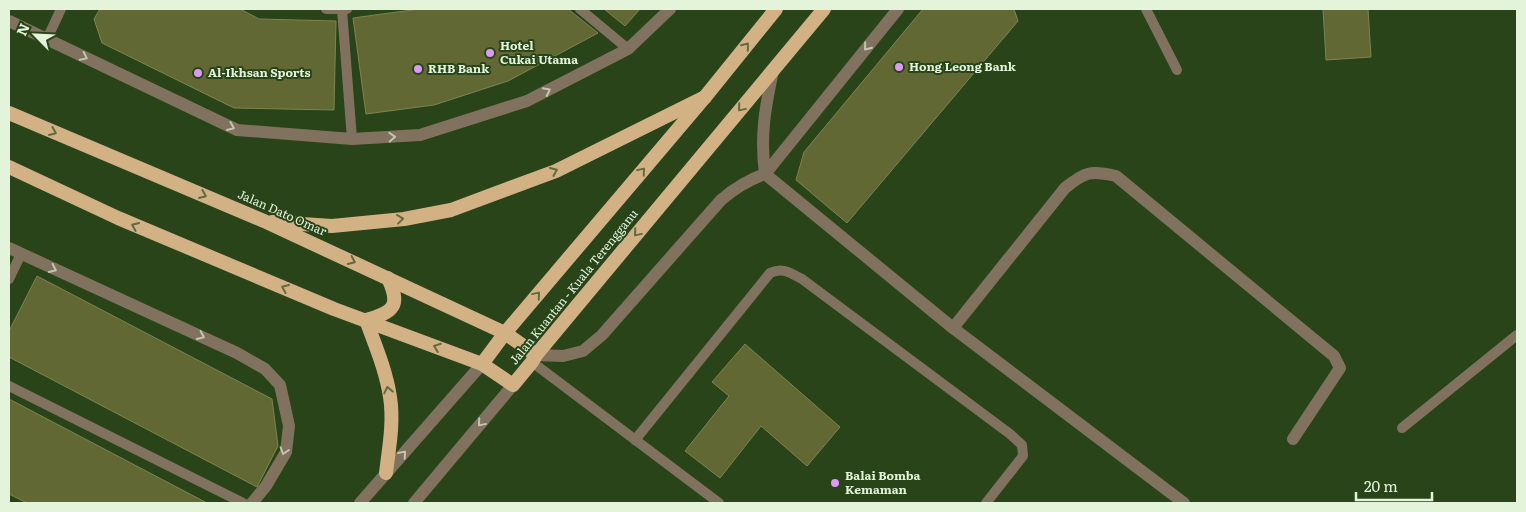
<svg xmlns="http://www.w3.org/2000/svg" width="1526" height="512" font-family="Literata,serif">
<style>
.building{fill:#616834;stroke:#7d844f}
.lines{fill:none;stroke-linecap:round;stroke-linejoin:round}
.service{stroke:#81725f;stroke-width:10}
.minor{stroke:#81725f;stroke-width:12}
.trunk{stroke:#d2b285;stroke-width:14}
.oneway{stroke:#646a3f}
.oneway2{stroke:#c1c6b0}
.poi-dot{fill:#da9af6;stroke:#294419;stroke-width:2}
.labels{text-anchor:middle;stroke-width:4;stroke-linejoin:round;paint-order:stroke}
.poi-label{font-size:12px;font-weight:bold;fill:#e3f4db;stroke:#294419;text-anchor:start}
.street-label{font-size:12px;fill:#e3f4db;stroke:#294419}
</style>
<rect width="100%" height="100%" fill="#294419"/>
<!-- building -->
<g class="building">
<path d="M100,9H240L259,19L336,21L334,110L234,108L102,43L94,19Z"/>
<path d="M419,9H568L598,33L508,81L434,105L366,114L353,18Z"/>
<path d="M604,9H640L625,26Z"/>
<path d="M923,9H1014L1018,21L847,223L796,180L804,152Z"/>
<path d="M1323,9H1368L1371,57L1326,60Z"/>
<path d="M37,276L272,399L278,446L257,487L9,357V331Z"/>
<path d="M745,344L840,427L807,466L761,426L720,478L685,451L729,396L712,382Z"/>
<path d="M9,399L207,503H27L9,494Z"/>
</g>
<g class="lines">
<!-- service -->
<g class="service">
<path d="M326,9H347"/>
<path d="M580,9L628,49"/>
<path d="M1146,9L1177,70"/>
<path d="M342,10L352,139"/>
<path d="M47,39L61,9"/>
<path d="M9,279L21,254"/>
<path d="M532,362L719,503"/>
<path d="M9,386L243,503"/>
<path d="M1402,428L1517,335"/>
<path d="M635,440L770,273C783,267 790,273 802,279L1010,434L1022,445L1023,456L986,503"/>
</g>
<!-- minor -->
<g class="minor">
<path d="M9,21L237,130L352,139L420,135L527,101L628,49L670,9"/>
<path d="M773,71C765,108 760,136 765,174L953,328L1184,503"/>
<path d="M9,248L237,353L265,369L280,385L289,426L286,452L266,486L252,503"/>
<path d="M953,328L1065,188C1085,172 1090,170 1116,176L1334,356L1340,368L1293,439"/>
<path d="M536,355L563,356L583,351L602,335L721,200C735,188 748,180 765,174L898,9"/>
<path d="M360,503L482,364"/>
<path d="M414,503L513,385"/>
</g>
<!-- trunk -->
<g class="trunk">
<path d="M9,113L264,221L505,333L536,355"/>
<path d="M9,167L118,218L334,309L482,364L513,385L532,362L536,355L824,9"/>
<path d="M272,222L332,226L404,219L451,210L556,171L705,97"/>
<path d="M482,364L505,333L705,97L776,9"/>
<path d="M386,473C389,448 394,422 390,397C386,370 375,345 366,320C394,312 401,306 388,278"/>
</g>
</g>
<!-- one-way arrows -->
<defs><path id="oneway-chevron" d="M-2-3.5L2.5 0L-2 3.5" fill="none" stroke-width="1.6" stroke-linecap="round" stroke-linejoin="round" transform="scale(1.25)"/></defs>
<g class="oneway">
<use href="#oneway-chevron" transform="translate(746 46) rotate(-51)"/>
<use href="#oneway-chevron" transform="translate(741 108) rotate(130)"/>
<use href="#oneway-chevron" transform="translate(53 132) rotate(23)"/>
<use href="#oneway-chevron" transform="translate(554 171) rotate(-23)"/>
<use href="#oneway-chevron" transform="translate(642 171) rotate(-50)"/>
<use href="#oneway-chevron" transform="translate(203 195) rotate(23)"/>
<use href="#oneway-chevron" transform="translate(400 219) rotate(-7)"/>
<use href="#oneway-chevron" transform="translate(135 226) rotate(-157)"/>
<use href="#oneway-chevron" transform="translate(637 233) rotate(130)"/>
<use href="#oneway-chevron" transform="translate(352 261) rotate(25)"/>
<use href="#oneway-chevron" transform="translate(285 288) rotate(-157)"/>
<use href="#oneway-chevron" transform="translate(537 295) rotate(-50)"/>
<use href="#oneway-chevron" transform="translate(437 347) rotate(-159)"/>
<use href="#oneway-chevron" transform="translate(388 390) rotate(-102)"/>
</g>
<g class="oneway2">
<use href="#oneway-chevron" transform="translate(867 47) rotate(129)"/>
<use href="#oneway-chevron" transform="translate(84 57) rotate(26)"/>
<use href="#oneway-chevron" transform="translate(547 91) rotate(-27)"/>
<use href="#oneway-chevron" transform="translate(231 127) rotate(23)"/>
<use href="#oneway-chevron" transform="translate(392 137) rotate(-3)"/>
<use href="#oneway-chevron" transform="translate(53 269) rotate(25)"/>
<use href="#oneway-chevron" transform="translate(201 336) rotate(25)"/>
<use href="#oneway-chevron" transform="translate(481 423) rotate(130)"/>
<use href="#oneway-chevron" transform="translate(284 451) rotate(108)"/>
<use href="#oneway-chevron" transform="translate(403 454) rotate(-49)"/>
</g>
<!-- markers -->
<g class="poi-dot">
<circle cx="490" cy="53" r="5"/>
<circle cx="899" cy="67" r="5"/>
<circle cx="418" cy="69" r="5"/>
<circle cx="198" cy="73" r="5"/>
<circle cx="835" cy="483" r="5"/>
</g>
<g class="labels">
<!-- poi labels -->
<g class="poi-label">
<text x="500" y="50">Hotel<tspan x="500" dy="14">Cukai Utama</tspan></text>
<text x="909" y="71">Hong Leong Bank</text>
<text x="428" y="73">RHB Bank</text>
<text x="208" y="77">Al-Ikhsan Sports</text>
<text x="845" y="480">Balai Bomba<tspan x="845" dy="14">Kemaman</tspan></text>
</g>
<!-- street labels -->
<g class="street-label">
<text transform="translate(282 213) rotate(24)" y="4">Jalan Dato Omar</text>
<text transform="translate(574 287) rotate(-51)" y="4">Jalan Kuantan - Kuala Terengganu</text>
</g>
</g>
<!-- border -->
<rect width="1526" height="512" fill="none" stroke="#e3f4db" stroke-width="20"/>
<!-- north arrow -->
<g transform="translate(35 35) rotate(294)" stroke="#294419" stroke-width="4" paint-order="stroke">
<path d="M0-4L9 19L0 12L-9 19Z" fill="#e3f4db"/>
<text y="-8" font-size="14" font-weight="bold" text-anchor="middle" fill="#e3f4db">N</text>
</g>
<!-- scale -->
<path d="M1356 492v8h76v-8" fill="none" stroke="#e3f4db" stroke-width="2.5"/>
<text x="1364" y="492" font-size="15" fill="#e3f4db" stroke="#294419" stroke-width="4" paint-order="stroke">20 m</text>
</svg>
